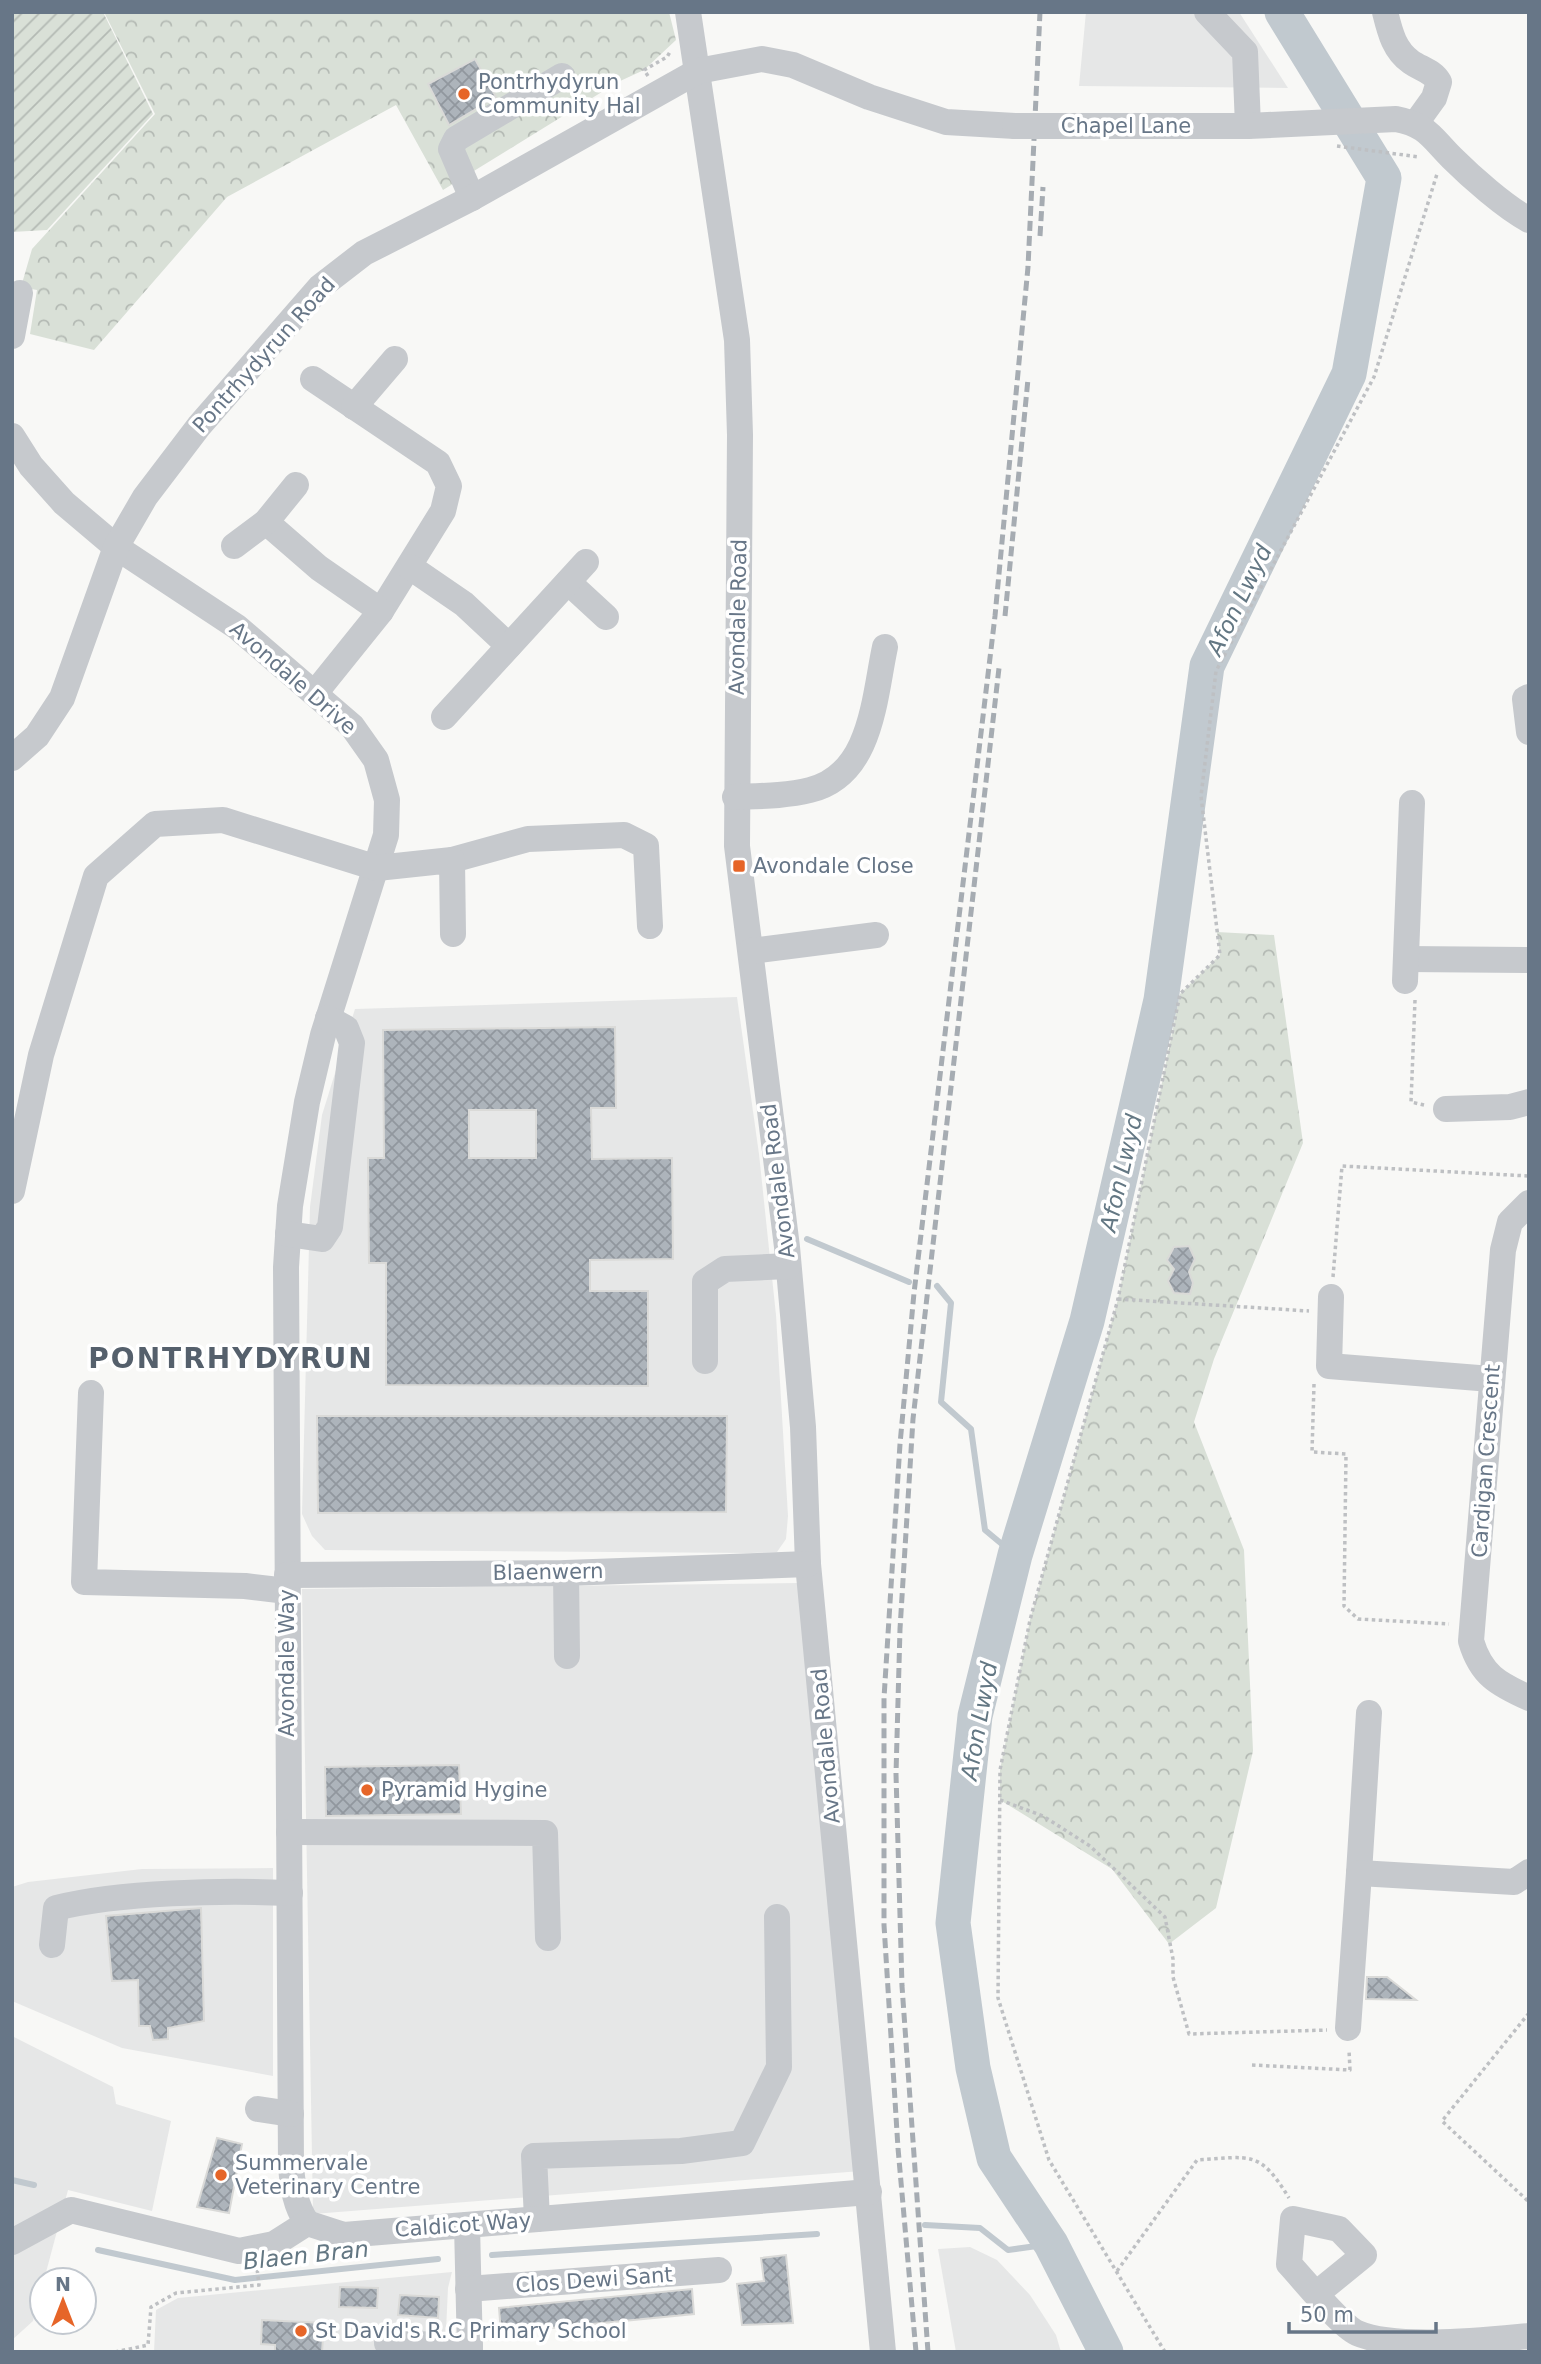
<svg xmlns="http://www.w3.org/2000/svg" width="1541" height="2364" font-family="'DejaVu Sans',sans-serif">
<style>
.built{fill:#e6e7e7}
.park{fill:url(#park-crowns)}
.garden{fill:url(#garden-furrows)}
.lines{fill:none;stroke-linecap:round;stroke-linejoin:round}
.stream{stroke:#c1c9cf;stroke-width:6}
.river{stroke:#c1c9cf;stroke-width:35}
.building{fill:url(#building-cross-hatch);stroke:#dadad8;stroke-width:2;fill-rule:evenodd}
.path{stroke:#bec0c3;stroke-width:3.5;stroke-dasharray:3.5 3.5;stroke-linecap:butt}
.minor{stroke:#c6c9cd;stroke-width:26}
.rail{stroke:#a6acb2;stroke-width:5;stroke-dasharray:10 5;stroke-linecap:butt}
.minor-bridge{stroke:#c6c9cd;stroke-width:26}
.poi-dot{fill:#e66528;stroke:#fff;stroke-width:2.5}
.labels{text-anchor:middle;stroke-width:7;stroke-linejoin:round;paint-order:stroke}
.poi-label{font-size:21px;fill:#677687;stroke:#fff;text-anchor:start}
.street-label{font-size:21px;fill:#677687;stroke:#fff}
.water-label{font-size:23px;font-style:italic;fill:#637783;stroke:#fff}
.district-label{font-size:28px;font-weight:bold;letter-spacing:2px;fill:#55606c;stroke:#fff}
</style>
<defs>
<pattern id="park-crowns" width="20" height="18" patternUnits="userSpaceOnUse" patternTransform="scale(1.75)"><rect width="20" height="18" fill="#d9e0d7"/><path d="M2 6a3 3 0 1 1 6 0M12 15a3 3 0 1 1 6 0" fill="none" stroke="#b4bab4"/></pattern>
<pattern id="garden-furrows" width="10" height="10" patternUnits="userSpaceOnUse" patternTransform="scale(1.75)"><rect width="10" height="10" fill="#d9e0d7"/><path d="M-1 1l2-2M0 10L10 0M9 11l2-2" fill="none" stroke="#b4bab4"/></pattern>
<pattern id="building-cross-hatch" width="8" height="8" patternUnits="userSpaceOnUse" patternTransform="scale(1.75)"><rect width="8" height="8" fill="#adb4bb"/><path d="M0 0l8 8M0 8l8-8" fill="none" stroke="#91979e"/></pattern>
</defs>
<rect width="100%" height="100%" fill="#f8f8f6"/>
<!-- built -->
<g class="built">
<path d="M1086,12H1239L1288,88L1079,86Z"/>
<path d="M737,997L759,1154L776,1315L788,1516L786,1539L777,1552L751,1553L325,1550L312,1536L302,1514L310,1207L322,1115L355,1009Z"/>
<path d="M798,1583L861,2171L313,2214L302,1589Z"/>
<path d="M273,1868V2076L122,2048L12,2001V1887L28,1882L142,1869Z"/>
<path d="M12,2036L113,2087L116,2104L171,2121L152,2211L68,2190L33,2321L12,2340Z"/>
<path d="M970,2247L997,2260L1030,2295L1056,2335L1061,2352H956L938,2249Z"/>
<path d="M452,2272L448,2288L445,2352H154L156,2310L178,2298Z"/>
</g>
<!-- park -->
<g class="park">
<path d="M104,12H669L676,40L644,70L618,82L443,190L396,105L227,197L94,350L30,334L37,290L21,287L32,249L155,114Z"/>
<path d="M1217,932L1274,935L1303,1143L1214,1359L1194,1422L1244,1550L1253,1751L1216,1908L1169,1944L1112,1869L1000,1800V1770L1030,1620L1118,1299L1180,994L1220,955Z"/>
</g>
<!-- garden -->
<path class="garden" d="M12,12H103L153,114L47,230L12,232Z"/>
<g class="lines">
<!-- stream -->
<g class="stream">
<path d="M807,1239L909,1282"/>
<path d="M937,1286L951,1303L941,1402L971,1429L985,1530L1015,1555"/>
<path d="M12,2180L34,2185"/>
<path d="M925,2225L980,2228L1008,2250L1051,2244"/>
<path d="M98,2250L235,2280L438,2259"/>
<path d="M492,2255L817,2234"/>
</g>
<!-- river -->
<path class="river" d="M1106,2352L1051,2244L994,2158L973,2068L953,1923L975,1716L1015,1555L1087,1321L1161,1000L1207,666L1349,374L1384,178L1282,12"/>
</g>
<!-- building -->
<g class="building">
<path d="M475,59L496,97L449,125L428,84Z"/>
<path d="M615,1027L616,1108H591L592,1159L672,1158L673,1259L590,1260V1291H648V1386L386,1385V1263H369L368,1158H384L383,1030ZM469,1110H536V1158H469Z"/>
<path d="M1189,1246L1195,1259L1189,1272L1193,1283L1190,1294L1174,1293L1168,1281L1174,1269L1167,1260L1174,1247Z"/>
<path d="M317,1416H727L726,1512L318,1513Z"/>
<path d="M459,1765L461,1814L326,1816L325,1767Z"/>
<path d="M201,1908L204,2021L168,2028V2039L153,2040L150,2026H139L138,1980L112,1981L106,1916Z"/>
<path d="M1367,1977H1387L1416,2000L1366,1999Z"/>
<path d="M217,2138L242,2144L229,2213L197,2207Z"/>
<path d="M786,2255L793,2323L742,2325L737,2284L764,2281L761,2258Z"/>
<path d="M340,2287L378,2288L377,2308L339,2307Z"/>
<path d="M692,2289L694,2314L501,2333L499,2308Z"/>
<path d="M400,2295L439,2297L438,2318L398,2315Z"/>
<path d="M262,2320L324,2323L322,2352H275V2345L261,2344Z"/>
</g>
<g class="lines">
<!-- path -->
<g class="path">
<path d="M648,76L644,70L667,57L671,50"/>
<path d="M1337,146L1419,157"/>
<path d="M1415,1000L1411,1102L1424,1105"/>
<path d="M1333,1277L1342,1166L1529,1176"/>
<path d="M1118,1299L1309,1311"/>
<path d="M1314,1384L1312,1452L1346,1454L1344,1606L1358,1619L1449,1624"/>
<path d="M1000,1800L1043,1816L1090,1846L1165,1917L1173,1959V1977L1189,2034L1327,2030"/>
<path d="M1529,2013L1442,2121L1529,2202"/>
<path d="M1252,2065L1350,2070L1349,2050"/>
<path d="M1117,2271L1197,2160C1251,2157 1259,2149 1289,2198"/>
<path d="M115,2352L148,2345L151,2307L176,2293L259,2285L257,2268"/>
<path d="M1165,2352L1049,2160L998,1998L1000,1770L1030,1620L1118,1299L1180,994L1220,955L1201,796L1216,671L1374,377L1437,174"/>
</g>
<!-- minor -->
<g class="minor">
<path d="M688,12L737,340L740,435L737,846L787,1247L803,1427L808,1564L883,2352"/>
<path d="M1207,12L1245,52L1248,126"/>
<path d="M1385,12C1390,32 1394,50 1411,62C1421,69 1433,71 1439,82L1434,98L1416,123"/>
<path d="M1072,126H1248L1396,119C1427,125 1431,137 1452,158C1471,177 1505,207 1529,220"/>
<path d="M472,198L451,149L456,139L562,76"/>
<path d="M12,336L20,293"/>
<path d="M313,379L438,463L449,486L443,511L381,611L315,693"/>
<path d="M354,407L395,359"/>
<path d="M12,436L31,466L64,503L116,547L237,627L352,726L376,760L387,800L386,835L323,1035L307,1102L290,1206L286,1267L291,2167C293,2188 295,2205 307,2223"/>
<path d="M266,522L319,568L381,611"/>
<path d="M234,546L266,522L296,485"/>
<path d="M410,567L464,604L509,646"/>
<path d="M568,582L606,617"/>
<path d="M1529,697L1525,699L1529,732"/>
<path d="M444,717L586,562"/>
<path d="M12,758L37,736L62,698L116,547L145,497L199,426L320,287L364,253L472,198L698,71L762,59L793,65L869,97L946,122L1015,126"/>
<path d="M735,797C760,796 786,796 810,790C872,775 874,698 885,647"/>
<path d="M452,860L528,839L624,835L646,846L650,926"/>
<path d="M751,951L876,935"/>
<path d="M1406,959L1529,960"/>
<path d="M1405,981L1412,803"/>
<path d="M1446,1109L1510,1107L1529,1102"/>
<path d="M12,1191L41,1055L96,876L155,824L223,820L377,868L452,860L453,934"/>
<path d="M1529,1203L1510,1222L1503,1250L1471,1641C1481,1675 1498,1684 1529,1698"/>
<path d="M288,1234L322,1239L330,1227L352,1043L346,1028L328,1018"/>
<path d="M1331,1297L1329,1366L1491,1379"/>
<path d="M705,1361V1282L725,1269L788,1266"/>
<path d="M91,1393L84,1582L245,1586L287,1591"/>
<path d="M566,1573L567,1656"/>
<path d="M287,1575L566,1573L808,1564"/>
<path d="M289,1832L545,1833L548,1938"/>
<path d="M1359,1873L1369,1713"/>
<path d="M52,1945L56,1908C120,1892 223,1890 290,1893"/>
<path d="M1348,2028L1359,1873L1514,1882L1529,1872"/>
<path d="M258,2109L291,2114"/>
<path d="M537,2219L534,2156L681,2151L742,2143L779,2067L777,1917"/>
<path d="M467,2225L470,2352"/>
<path d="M12,2242L71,2210L239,2251L274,2244L307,2223L344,2235L869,2192"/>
<path d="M468,2289L719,2270"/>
<path d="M1316,2294L1364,2255L1339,2229L1293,2219L1289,2264C1303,2279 1340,2325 1357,2333C1396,2350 1485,2340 1529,2336"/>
<path d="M387,2343L470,2346"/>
</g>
<!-- rail -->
<g class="rail">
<path d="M1040,236L1043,187"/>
<path d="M1005,616L1028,379"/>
<path d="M916,2352L898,2148L884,1925V1698L900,1444L914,1293L995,616L1028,267L1040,12"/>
<path d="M928,2352L902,1986L896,1774L900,1629L913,1419L999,668"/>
</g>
<!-- minor-bridge -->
<path class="minor-bridge" d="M1015,126H1072"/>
</g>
<!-- markers -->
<g class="poi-dot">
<circle cx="464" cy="94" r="7"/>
<rect x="732" y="859" width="14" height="14" rx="3.5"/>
<circle cx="367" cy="1790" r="7"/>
<circle cx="221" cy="2175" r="7"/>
<circle cx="301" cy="2331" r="7"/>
</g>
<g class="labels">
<!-- poi labels -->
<g class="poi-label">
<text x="478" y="89">Pontrhydyrun<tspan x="478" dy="24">Community Hal</tspan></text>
<text x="753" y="873">Avondale Close</text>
<text x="381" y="1797">Pyramid Hygine</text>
<text x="235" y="2170">Summervale<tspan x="235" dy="24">Veterinary Centre</tspan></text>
<text x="315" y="2338">St David's R.C Primary School</text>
</g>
<!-- street labels -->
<g class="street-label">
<text x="1126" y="133">Chapel Lane</text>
<text transform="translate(264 355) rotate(-48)" y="7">Pontrhydyrun Road</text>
<text transform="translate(738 617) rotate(-89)" y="7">Avondale Road</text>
<text transform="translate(293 678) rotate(41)" y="7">Avondale Drive</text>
<text transform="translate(778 1181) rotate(-97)" y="7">Avondale Road</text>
<text transform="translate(1486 1461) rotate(-86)" y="7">Cardigan Crescent</text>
<text transform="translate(548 1572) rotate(-1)" y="7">Blaenwern</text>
<text transform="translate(287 1663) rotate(-90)" y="7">Avondale Way</text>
<text transform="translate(826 1746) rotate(-95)" y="7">Avondale Road</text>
<text transform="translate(463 2225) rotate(-4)" y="7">Caldicot Way</text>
<text transform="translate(594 2280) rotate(-4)" y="7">Clos Dewi Sant</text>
</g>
<!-- water labels -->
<g class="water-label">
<text transform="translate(1239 600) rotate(-64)" y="8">Afon Lwyd</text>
<text transform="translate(1121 1173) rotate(-77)" y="8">Afon Lwyd</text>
<text transform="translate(979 1721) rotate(-80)" y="8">Afon Lwyd</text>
<text transform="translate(306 2255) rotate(-6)" y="8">Blaen Bran</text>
</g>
<!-- district labels -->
<g class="district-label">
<text x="231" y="1368">PONTRHYDYRUN</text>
</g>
</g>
<!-- border -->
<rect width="1541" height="2364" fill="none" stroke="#677687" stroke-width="28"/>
<!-- north arrow -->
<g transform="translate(63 2301)"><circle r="33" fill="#ffffff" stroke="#c2c8cf" stroke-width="2"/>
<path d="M0-5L12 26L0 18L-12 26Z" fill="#e66528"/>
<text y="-10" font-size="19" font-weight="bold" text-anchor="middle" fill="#677687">N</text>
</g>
<!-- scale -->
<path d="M1289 2322v10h147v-10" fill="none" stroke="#677687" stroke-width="3.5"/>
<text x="1300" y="2322" font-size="21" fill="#677687" stroke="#ffffff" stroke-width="5" paint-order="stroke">50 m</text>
</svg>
